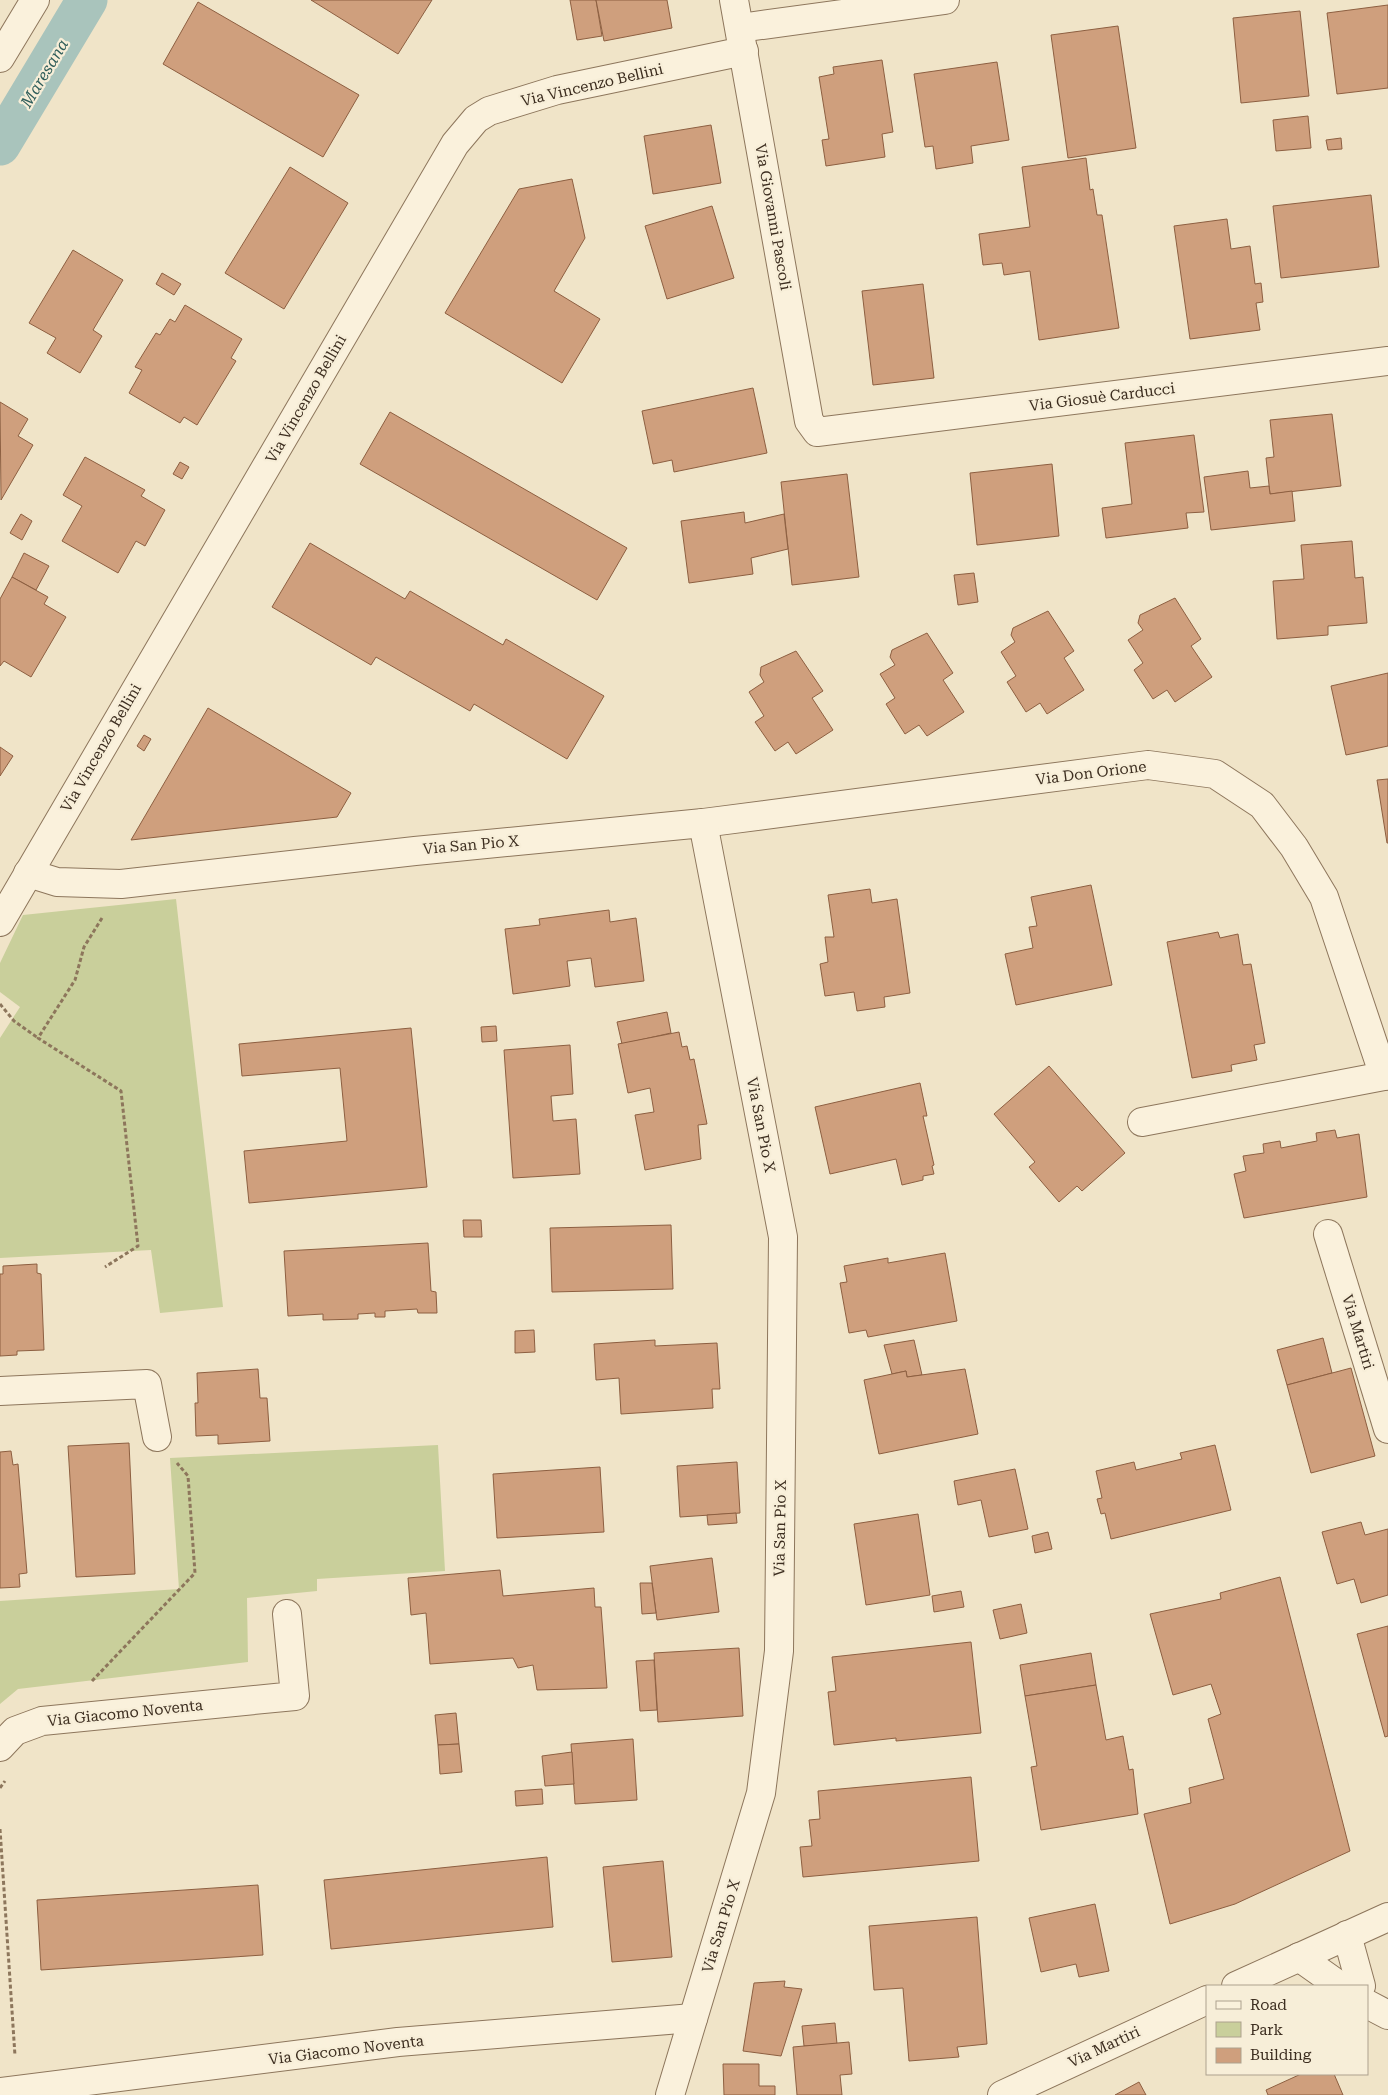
<svg xmlns="http://www.w3.org/2000/svg" width="1388" height="2095" font-family="'Roboto Serif',serif">
<style>
.green{fill:#c9cf9b}
.lines{fill:none;stroke-linecap:round;stroke-linejoin:round}
.canal{stroke:#a9c4bc;stroke-width:41}
.building{fill:#cf9f7d;stroke:#8d5f41}
.minor-casing{stroke:#8d765c;stroke-width:30}
.path{stroke:#8d765c;stroke-width:3;stroke-dasharray:4 2.5;stroke-linecap:butt}
.minor{stroke:#faf1dc;stroke-width:28}
.labels{text-anchor:middle;stroke-width:4.5;stroke-linejoin:round;paint-order:stroke}
.street-label{font-size:15px;fill:#3d2e20;stroke:#f7eed8}
.water-label{font-size:16px;font-style:italic;fill:#2f5d5a;stroke:#f7eed8}
</style>
<rect width="100%" height="100%" fill="#f0e4c8"/>
<!-- green -->
<g class="green">
<path d="M176,899L223,1307L160,1313L151,1250L0,1258V1038L20,1007L0,992V963L23,915Z"/>
<path d="M438,1445L445,1571L317,1579V1591L247,1598L248,1662L18,1689L0,1704V1601L179,1589L170,1458Z"/>
</g>
<g class="lines">
<!-- canal -->
<path class="canal" d="M0,145L87,0"/>
</g>
<!-- building -->
<g class="building">
<path d="M311,0H432L398,54Z"/>
<path d="M570,0H596L602,36L577,40Z"/>
<path d="M596,0H667L672,28L604,41Z"/>
<path d="M198,2L359,95L323,157L163,64Z"/>
<path d="M1388,5V88L1337,94L1327,13Z"/>
<path d="M1300,11L1309,96L1241,103L1233,18Z"/>
<path d="M1118,26L1136,148L1068,158L1051,35Z"/>
<path d="M882,60L893,132L882,134L885,157L826,166L822,140L829,139L819,77L834,74L833,67Z"/>
<path d="M997,62L1009,140L971,146L973,163L936,169L933,146L925,147L914,74Z"/>
<path d="M1308,116L1311,148L1276,151L1273,120Z"/>
<path d="M711,125L721,183L653,194L644,136Z"/>
<path d="M1341,138L1342,149L1328,150L1326,140Z"/>
<path d="M1086,158L1090,190L1093,189L1097,215H1102L1119,328L1039,340L1030,271L1004,275L1002,263L983,265L979,234L1030,227L1022,167Z"/>
<path d="M290,167L348,203L284,309L225,273Z"/>
<path d="M572,179L585,238L554,291L600,319L562,383L445,313L519,189Z"/>
<path d="M1371,195L1379,267L1281,278L1273,206Z"/>
<path d="M712,206L734,278L667,299L645,226Z"/>
<path d="M1227,219L1231,249L1250,246L1255,284L1261,283L1263,302L1256,303L1260,330L1190,339L1174,226Z"/>
<path d="M73,250L123,280L93,330L102,336L80,373L47,353L56,338L29,323Z"/>
<path d="M162,273L181,284L174,295L156,284Z"/>
<path d="M923,284L934,378L873,385L862,291Z"/>
<path d="M185,305L242,339L231,358L236,361L197,425L184,417L180,423L129,393L142,370L135,367L156,333L160,335L170,319L175,322Z"/>
<path d="M753,388L767,453L674,472L672,460L653,464L642,411Z"/>
<path d="M0,402L28,419L18,436L33,445L1,500Z"/>
<path d="M390,412L627,548L597,600L360,464Z"/>
<path d="M1332,414L1341,486L1270,494L1266,458L1274,457L1270,420Z"/>
<path d="M1194,435L1204,512L1186,513L1188,528L1106,538L1102,508L1132,504L1125,443Z"/>
<path d="M85,457L145,490L141,496L165,510L145,546L136,541L118,573L62,541L82,506L63,495Z"/>
<path d="M180,462L189,467L182,479L173,474Z"/>
<path d="M1052,464L1059,536L977,545L970,473Z"/>
<path d="M1248,471L1250,488L1269,486L1270,494L1292,491L1295,521L1211,530L1204,477Z"/>
<path d="M847,474L859,577L792,585L781,482Z"/>
<path d="M744,512L745,523L784,514L788,549L751,558L753,574L689,583L681,521Z"/>
<path d="M21,514L32,521L22,540L10,533Z"/>
<path d="M1352,541L1355,578L1363,577L1367,623L1328,626V635L1277,639L1273,581L1304,579L1301,545Z"/>
<path d="M310,543L405,599L410,591L503,645L506,639L604,696L567,759L474,704L470,711L376,657L371,665L272,607Z"/>
<path d="M24,553L49,566L36,590L12,577Z"/>
<path d="M974,573L978,602L958,605L954,575Z"/>
<path d="M12,577L48,597L44,604L66,617L31,677L4,661L0,666V599Z"/>
<path d="M1175,598L1201,639L1191,646L1212,677L1175,702L1167,690L1153,699L1134,670L1143,663L1128,640L1143,630L1138,623L1140,615Z"/>
<path d="M1048,611L1074,651L1064,658L1084,690L1047,714L1040,703L1026,712L1007,682L1016,676L1001,652L1015,642L1011,635L1013,628Z"/>
<path d="M927,633L953,673L943,680L964,712L927,736L919,725L905,734L886,704L895,698L880,674L895,665L890,657L892,650Z"/>
<path d="M796,651L823,691L812,698L833,730L796,754L788,742L775,751L755,722L764,716L749,692L764,682L760,675L761,667Z"/>
<path d="M1388,673V746L1346,755L1331,686Z"/>
<path d="M208,708L351,793L337,817L131,840Z"/>
<path d="M144,735L151,739L144,751L137,746Z"/>
<path d="M0,747L13,756L0,776Z"/>
<path d="M1388,779V843H1387L1377,780Z"/>
<path d="M1091,885L1112,985L1016,1005L1005,954L1033,948L1029,927L1037,926L1031,897Z"/>
<path d="M870,889L872,903L897,899L910,993L884,997L885,1007L857,1011L854,992L825,996L820,964L828,962L825,937H834L828,895Z"/>
<path d="M609,910L610,922L636,918L644,981L595,987L591,958L567,961L570,986L513,994L505,929L540,925L539,919Z"/>
<path d="M1218,932L1220,938L1238,934L1243,965L1251,964L1265,1043L1254,1045L1257,1060L1231,1065L1232,1071L1192,1078L1167,942Z"/>
<path d="M667,1012L671,1033L622,1044L617,1022Z"/>
<path d="M496,1026L497,1041L482,1042L481,1027Z"/>
<path d="M411,1028L427,1187L249,1203L244,1151L347,1141L340,1068L242,1076L239,1044Z"/>
<path d="M679,1032L682,1047L687,1046L690,1060L694,1059L707,1124L698,1125L701,1159L645,1170L635,1115L654,1112L650,1088L628,1093L618,1044Z"/>
<path d="M570,1045L573,1094L551,1096L553,1121L576,1119L580,1174L513,1178L504,1050Z"/>
<path d="M1049,1066L1125,1153L1082,1191L1077,1186L1059,1202L1029,1167L1035,1162L994,1114Z"/>
<path d="M920,1083L927,1116H923L934,1165L932,1166L934,1174L923,1176V1180L902,1185L896,1159L830,1174L815,1107Z"/>
<path d="M1335,1130L1337,1138L1359,1134L1367,1197L1244,1218L1234,1174L1246,1171L1243,1156L1264,1153L1263,1144L1280,1141L1281,1148L1317,1141L1316,1133Z"/>
<path d="M463,1220H481L482,1237H464Z"/>
<path d="M671,1225L673,1289L552,1292L550,1228Z"/>
<path d="M428,1243L431,1291L436,1292L437,1313H418L417,1309L385,1311V1317H375V1313L358,1314V1319L323,1320V1314L288,1316L284,1251Z"/>
<path d="M945,1253L957,1321L868,1337L866,1330L849,1333L840,1283L847,1282L844,1266L888,1258V1263Z"/>
<path d="M37,1264V1273L41,1274L44,1350L17,1351V1355L0,1356V1274H3V1266Z"/>
<path d="M534,1330L535,1352L515,1353V1331Z"/>
<path d="M1323,1338L1332,1373L1287,1385L1277,1350Z"/>
<path d="M655,1340V1346L717,1343L720,1389H712L713,1408L621,1414L619,1378L596,1380L594,1344Z"/>
<path d="M914,1340L922,1375L907,1377L906,1371L892,1374L884,1345Z"/>
<path d="M1351,1368L1375,1456L1311,1473L1287,1385Z"/>
<path d="M258,1369L260,1398H267L270,1441L218,1444V1435L196,1436L195,1403H198L197,1373Z"/>
<path d="M965,1369L978,1434L879,1454L864,1380L906,1371L907,1377Z"/>
<path d="M129,1443L135,1574L76,1577L68,1446Z"/>
<path d="M1215,1445L1231,1510L1111,1539L1105,1513L1101,1514L1097,1499L1102,1498L1096,1471L1134,1462L1136,1470L1182,1459L1180,1453Z"/>
<path d="M11,1451L13,1465L18,1464L27,1573L19,1574L20,1587L0,1588V1452Z"/>
<path d="M737,1462L740,1513L680,1517L677,1466Z"/>
<path d="M600,1467L604,1532L497,1538L493,1474Z"/>
<path d="M1015,1469L1028,1529L989,1537L981,1500L958,1505L954,1481Z"/>
<path d="M736,1513L737,1523L708,1525L707,1515Z"/>
<path d="M918,1514L930,1595L866,1605L854,1524Z"/>
<path d="M1361,1522L1365,1535L1388,1529V1595L1361,1603L1354,1579L1337,1584L1322,1532Z"/>
<path d="M1048,1532L1052,1549L1035,1553L1032,1536Z"/>
<path d="M712,1558L719,1612L657,1620L650,1566Z"/>
<path d="M500,1570L503,1596L594,1588L595,1607H601L607,1688L537,1690L533,1665L518,1668L513,1658L430,1664L426,1613L411,1615L408,1578Z"/>
<path d="M1280,1577L1350,1851L1235,1904L1170,1924L1144,1814L1191,1803L1189,1788L1224,1779L1208,1719L1221,1714L1211,1684L1173,1695L1150,1614L1221,1599L1220,1593Z"/>
<path d="M640,1583H652L656,1613L642,1614Z"/>
<path d="M961,1591L964,1607L934,1612L932,1596Z"/>
<path d="M1021,1604L1027,1633L1000,1639L993,1610Z"/>
<path d="M1388,1626V1736L1385,1737L1357,1634Z"/>
<path d="M971,1642L981,1733L896,1741V1738L834,1745L828,1692L836,1691L832,1657Z"/>
<path d="M739,1648L743,1716L658,1722L654,1653Z"/>
<path d="M1091,1653L1096,1685L1025,1696L1020,1665Z"/>
<path d="M654,1660L657,1710L640,1711L636,1661Z"/>
<path d="M1096,1685L1106,1740L1123,1736L1129,1770L1133,1769L1138,1814L1041,1830L1031,1767L1037,1766L1025,1696Z"/>
<path d="M456,1713L459,1744L438,1745L435,1715Z"/>
<path d="M633,1739L637,1800L575,1804L571,1744Z"/>
<path d="M459,1744L462,1772L440,1774L438,1745Z"/>
<path d="M572,1752L574,1784L545,1786L542,1756Z"/>
<path d="M971,1777L979,1861L803,1877L800,1847L812,1846L809,1820L820,1819L818,1791Z"/>
<path d="M542,1789L543,1804L516,1806L515,1791Z"/>
<path d="M547,1857L553,1927L331,1949L324,1880Z"/>
<path d="M663,1861L672,1957L612,1962L603,1867Z"/>
<path d="M258,1885L263,1955L41,1970L37,1900Z"/>
<path d="M1095,1904L1109,1971L1079,1977L1076,1964L1041,1972L1029,1918Z"/>
<path d="M977,1917L987,2044L957,2047L959,2057L909,2061L903,1988L874,1990L869,1926Z"/>
<path d="M785,1981L784,1987L802,1989L781,2056L743,2051L754,1983Z"/>
<path d="M835,2023L837,2044L804,2046L802,2026Z"/>
<path d="M849,2042L852,2074L840,2075L842,2095H797L793,2047Z"/>
<path d="M723,2064H759V2086H775V2095H724Z"/>
<path d="M1301,2074H1334L1343,2095H1268L1266,2090Z"/>
<path d="M1139,2082L1146,2095H1115Z"/>
</g>
<g class="lines">
<defs>
<g id="minor">
<path d="M734,0L809,421L817,432L1388,361"/>
<path d="M740,28L945,0"/>
<path d="M0,58L35,0"/>
<path d="M703,823L1148,765L1215,774L1262,805L1294,847L1324,897L1384,1076L1388,1075"/>
<path d="M28,873L57,882L121,884L415,851L703,823L783,1237L779,1651L761,1793L670,2095"/>
<path d="M0,922L455,144L476,119L489,111L557,90L744,51"/>
<path d="M1142,1122L1384,1076"/>
<path d="M1328,1234L1388,1429"/>
<path d="M0,1391L147,1384L157,1437"/>
<path d="M0,1747L15,1731L42,1721L295,1696L287,1614"/>
<path d="M1347,1935L1361,1986"/>
<path d="M1299,1957L1340,1986"/>
<path d="M1236,1986L1388,1917"/>
<path d="M1367,2004L1388,2015"/>
<path d="M0,2092L398,2042L693,2018"/>
<path d="M1002,2095L1207,2000"/>
</g>
</defs>
<!-- minor casing -->
<use href="#minor" class="minor-casing"/>
<!-- path -->
<g class="path">
<path d="M102,918L84,947L75,980L38,1038L121,1091L138,1246L105,1267"/>
<path d="M0,1004L14,1021L38,1038"/>
<path d="M92,1681L195,1573L188,1476L177,1463"/>
<path d="M0,1788L5,1781"/>
<path d="M0,1829L15,2056"/>
</g>
<!-- minor -->
<use href="#minor" class="minor"/>
</g>
<g class="labels">
<!-- street labels -->
<g class="street-label">
<text transform="translate(592 85) rotate(-13)" y="5">Via Vincenzo Bellini</text>
<text transform="translate(773 217) rotate(80)" y="5">Via Giovanni Pascoli</text>
<text transform="translate(1102 397) rotate(-7)" y="5">Via Giosuè Carducci</text>
<text transform="translate(306 399) rotate(-60)" y="5">Via Vincenzo Bellini</text>
<text transform="translate(101 748) rotate(-60)" y="5">Via Vincenzo Bellini</text>
<text transform="translate(1091 773) rotate(-7)" y="5">Via Don Orione</text>
<text transform="translate(471 845) rotate(-5)" y="5">Via San Pio X</text>
<text transform="translate(761 1125) rotate(79)" y="5">Via San Pio X</text>
<text transform="translate(1358 1332) rotate(73)" y="5">Via Martiri</text>
<text transform="translate(780 1528) rotate(-89)" y="5">Via San Pio X</text>
<text transform="translate(125 1713) rotate(-6)" y="5">Via Giacomo Noventa</text>
<text transform="translate(721 1926) rotate(-73)" y="5">Via San Pio X</text>
<text transform="translate(1104 2047) rotate(-25)" y="5">Via Martiri</text>
<text transform="translate(346 2050) rotate(-7)" y="5">Via Giacomo Noventa</text>
</g>
<!-- water labels -->
<g class="water-label">
<text transform="translate(44 73) rotate(-59)" y="6">Maresana</text>
</g>
</g>
<!-- legend -->
<rect x="1206" y="1985" width="162" height="90" fill="#f7eed8" stroke="#ada18e"/>
<rect x="1216" y="2001" width="25" height="8" fill="#faf1dc" stroke="#ada18e"/>
<text x="1250" y="2010" font-size="15" fill="#3d2e20">Road</text>
<rect x="1216" y="2022" width="25" height="15" fill="#c9cf9b" stroke="#ada18e"/>
<text x="1250" y="2035" font-size="15" fill="#3d2e20">Park</text>
<rect x="1216" y="2048" width="25" height="15" fill="#cf9f7d" stroke="#ada18e"/>
<text x="1250" y="2060" font-size="15" fill="#3d2e20">Building</text>
</svg>
